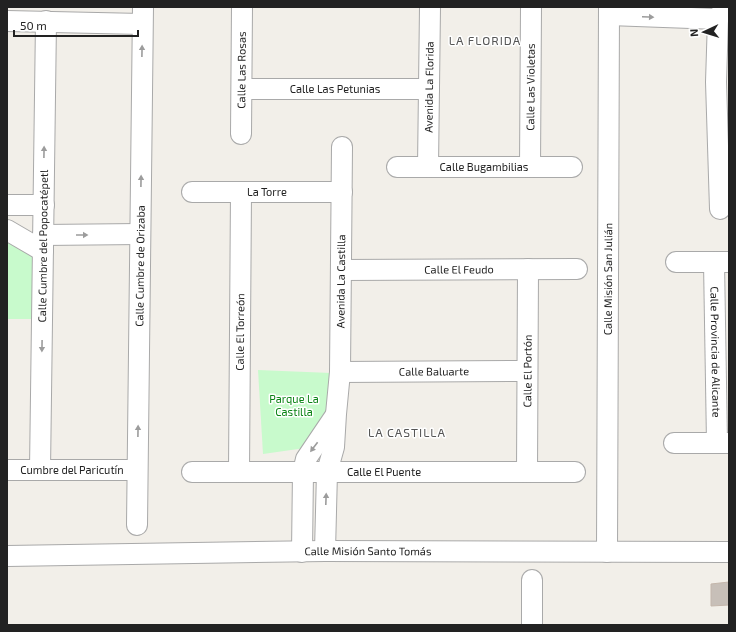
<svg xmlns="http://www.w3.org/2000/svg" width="736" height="632" font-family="'Exo 2',sans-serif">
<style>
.park{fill:#c8facc}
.building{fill:#c7bfb8;stroke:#c4b6ab}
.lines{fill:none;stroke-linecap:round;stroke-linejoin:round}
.minor-casing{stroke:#a9a9a9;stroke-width:22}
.minor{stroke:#fff;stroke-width:20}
.oneway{fill:#9c9c9c}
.labels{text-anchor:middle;stroke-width:3;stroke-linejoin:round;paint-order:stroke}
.street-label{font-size:11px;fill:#222;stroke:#fff}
.park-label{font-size:11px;fill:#0c8416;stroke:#fff}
.neighbourhood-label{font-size:12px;letter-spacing:1px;fill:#555;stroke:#fff}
</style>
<rect width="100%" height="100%" fill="#f2efe9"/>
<!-- park -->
<g class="park">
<path d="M7,234L36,255L34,319H7Z"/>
<path d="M258,370L331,373L328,412L305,448L263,454Z"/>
</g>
<!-- building -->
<path class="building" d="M729,582V605L711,606V584Z"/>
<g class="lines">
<defs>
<g id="minor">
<path d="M609,15L718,19"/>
<path d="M7,21L142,24"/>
<path id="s1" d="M242,89H429"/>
<path id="s2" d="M241,134L242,7"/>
<path id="s3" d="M397,167H572"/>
<path id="s4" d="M428,167L430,7"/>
<path id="s5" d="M530,167L531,7"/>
<path id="s6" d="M192,192H342"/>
<path d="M7,205H44"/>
<path d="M720,209L716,82L718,19L724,8L729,11"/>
<path d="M7,230L43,251"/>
<path d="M43,235L140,234"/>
<path d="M676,262H729"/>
<path id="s7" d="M714,262L717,443"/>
<path id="s8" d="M341,270L577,269"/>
<path id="s9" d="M340,372L527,371"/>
<path d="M674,443H729"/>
<path id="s10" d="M7,470H137"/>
<path id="s11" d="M40,470L46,21"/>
<path id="s12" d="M192,472H575"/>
<path id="s13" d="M239,472L241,192"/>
<path id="s14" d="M527,472L528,269"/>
<path id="s15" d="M137,525L143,7"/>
<path id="s16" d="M325,551L327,472L334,447L336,414L340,372L342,147"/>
<path d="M302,552L303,472L306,459L335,416"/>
<path id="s17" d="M607,552L609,7"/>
<path id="s18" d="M7,556L325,551L729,552"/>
<path d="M532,625V580"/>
</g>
</defs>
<!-- minor casing -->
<use href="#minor" class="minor-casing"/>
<!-- minor -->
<use href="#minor" class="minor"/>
</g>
<!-- one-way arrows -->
<defs><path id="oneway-solid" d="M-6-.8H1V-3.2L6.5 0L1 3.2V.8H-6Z"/></defs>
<g class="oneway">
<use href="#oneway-solid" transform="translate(648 17) rotate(2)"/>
<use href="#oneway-solid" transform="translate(142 51) rotate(-89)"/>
<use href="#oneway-solid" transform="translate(44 152) rotate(-89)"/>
<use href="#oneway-solid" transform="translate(141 181) rotate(-89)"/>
<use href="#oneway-solid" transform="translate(82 235)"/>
<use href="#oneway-solid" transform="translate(42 346) rotate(91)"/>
<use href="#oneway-solid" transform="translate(138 431) rotate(-89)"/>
<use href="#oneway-solid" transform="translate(314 447) rotate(127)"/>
<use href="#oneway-solid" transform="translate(326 499) rotate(-88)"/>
</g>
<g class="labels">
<!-- street labels -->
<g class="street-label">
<text dy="4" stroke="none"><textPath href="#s2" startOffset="64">Calle Las Rosas</textPath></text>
<text dy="4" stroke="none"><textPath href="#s4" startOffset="80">Avenida La Florida</textPath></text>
<text dy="4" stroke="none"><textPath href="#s5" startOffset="80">Calle Las Violetas</textPath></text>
<text dy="4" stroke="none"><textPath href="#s1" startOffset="93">Calle Las Petunias</textPath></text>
<text dy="4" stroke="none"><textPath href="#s3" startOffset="87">Calle Bugambilias</textPath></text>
<text dy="4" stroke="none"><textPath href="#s6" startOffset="75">La Torre</textPath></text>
<text dy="4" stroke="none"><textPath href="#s11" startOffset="224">Calle Cumbre del Popocatépetl</textPath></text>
<text dy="4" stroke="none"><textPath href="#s15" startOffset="259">Calle Cumbre de Orizaba</textPath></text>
<text dy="4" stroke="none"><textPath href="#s8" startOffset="118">Calle El Feudo</textPath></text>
<text dy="4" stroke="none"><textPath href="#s17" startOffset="273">Calle Misión San Julián</textPath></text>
<text dy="4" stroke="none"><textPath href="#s16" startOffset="271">Avenida La Castilla</textPath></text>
<text dy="4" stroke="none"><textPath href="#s13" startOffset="140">Calle El Torreón</textPath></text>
<text dy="4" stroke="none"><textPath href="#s7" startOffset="90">Calle Provincia de Alicante</textPath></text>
<text dy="4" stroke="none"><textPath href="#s9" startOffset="94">Calle Baluarte</textPath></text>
<text dy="4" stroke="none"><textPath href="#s14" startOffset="101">Calle El Portón</textPath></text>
<text dy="4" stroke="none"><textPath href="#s10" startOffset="65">Cumbre del Paricutín</textPath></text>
<text dy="4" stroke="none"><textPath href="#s12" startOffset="192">Calle El Puente</textPath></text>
<text dy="4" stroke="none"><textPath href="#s18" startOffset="361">Calle Misión Santo Tomás</textPath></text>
</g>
<!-- park labels -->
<g class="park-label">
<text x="294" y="403">Parque La<tspan x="294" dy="13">Castilla</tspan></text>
</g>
<!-- neighbourhood labels -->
<g class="neighbourhood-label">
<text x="485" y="45">LA FLORIDA</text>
<text x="407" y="437">LA CASTILLA</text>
</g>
</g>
<!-- border -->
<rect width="736" height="632" fill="none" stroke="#222222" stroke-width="16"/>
<!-- north arrow -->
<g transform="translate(704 32) rotate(266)" stroke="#ffffff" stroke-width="3" paint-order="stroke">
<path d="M0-3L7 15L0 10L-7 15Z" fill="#222222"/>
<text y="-6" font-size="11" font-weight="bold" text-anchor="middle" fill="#222222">N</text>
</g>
<!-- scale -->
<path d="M14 30v6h124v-6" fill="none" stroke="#222222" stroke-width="2"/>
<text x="20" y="30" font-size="12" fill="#222222" stroke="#ffffff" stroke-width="3" paint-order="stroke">50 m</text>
</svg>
